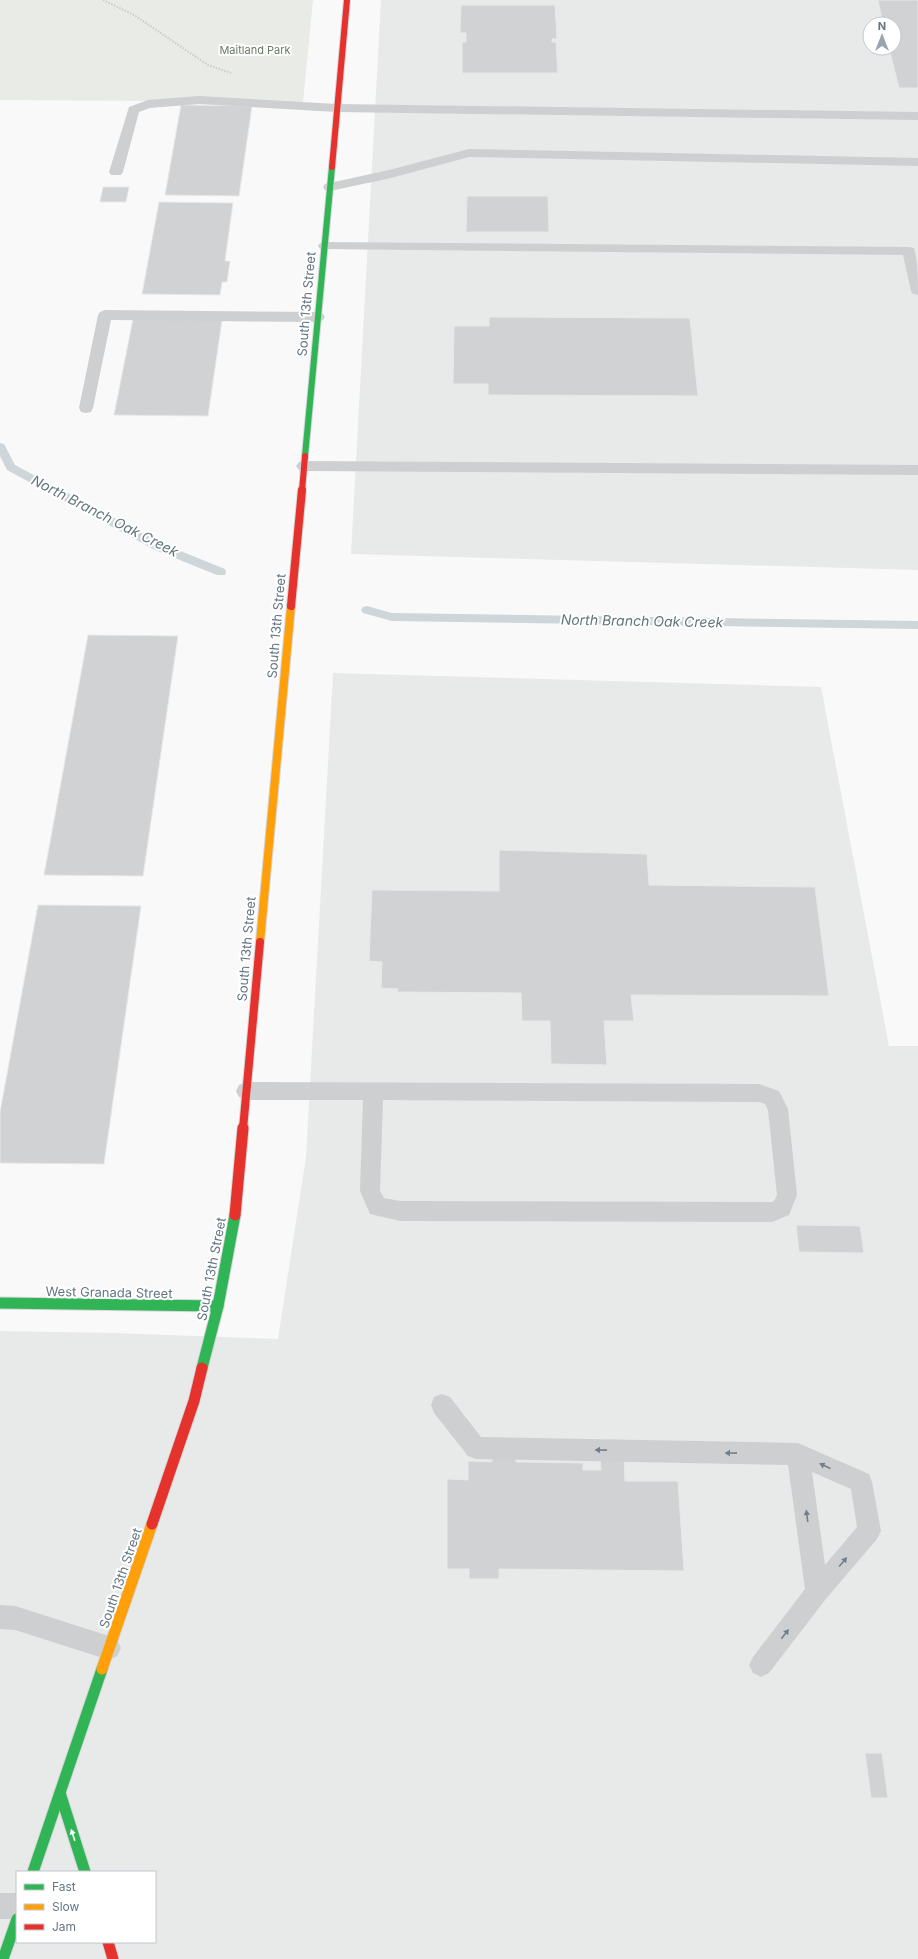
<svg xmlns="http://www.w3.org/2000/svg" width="918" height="1959" font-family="Inter,sans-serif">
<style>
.built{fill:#e8e9e9;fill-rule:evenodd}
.green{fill:#e8ebe6}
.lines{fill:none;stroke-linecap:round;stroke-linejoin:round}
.stream{fill:#ced6d9;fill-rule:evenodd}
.building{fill:#d0d2d3;stroke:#e8e8e8}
.fast-far1-casing{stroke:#d5d6d7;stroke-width:8}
.fast-casing{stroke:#d5d6d7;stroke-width:13}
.slow-far1-casing{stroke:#d5d6d7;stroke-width:10}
.slow-casing{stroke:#d5d6d7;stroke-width:13}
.jam-far2-casing{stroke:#d5d6d7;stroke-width:8}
.jam-far1-casing{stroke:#d5d6d7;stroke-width:10}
.jam-casing{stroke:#d5d6d7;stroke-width:13}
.path{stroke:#cbcccd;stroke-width:2;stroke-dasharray:1.5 1.5;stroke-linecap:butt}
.lane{fill:#cecfd0;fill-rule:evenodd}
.fast-far1{stroke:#30b455;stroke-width:6}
.fast{stroke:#30b455;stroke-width:11}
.slow-far1{stroke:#ff9f0a;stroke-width:8}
.slow{stroke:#ff9f0a;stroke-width:11}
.jam-far2{stroke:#e5322d;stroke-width:6}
.jam-far1{stroke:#e5322d;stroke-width:8}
.jam{stroke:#e5322d;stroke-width:11}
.oneway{fill:#707f8b}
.oneway2{fill:#fff}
.labels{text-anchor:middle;stroke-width:4;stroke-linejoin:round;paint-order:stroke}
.far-park-label{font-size:11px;fill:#687a64;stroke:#fff}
.street-label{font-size:13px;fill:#657683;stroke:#fff}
.water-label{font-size:14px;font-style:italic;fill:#60757c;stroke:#fff}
</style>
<rect width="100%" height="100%" fill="#f9f9f9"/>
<!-- built -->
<g class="built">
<path d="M381,0H918V570L351,554ZM870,24H894V48H870Z"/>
<path d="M333,673L821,687L889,1046H918V1959H0V1331L113,1333L278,1339L306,1157ZM17,1872H155V1942H17Z"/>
</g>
<!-- green -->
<path class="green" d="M0,0H313L303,102L0,100Z"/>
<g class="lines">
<!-- stream -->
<g class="stream">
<path d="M0,443L4,444L15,465L163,544L225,569L226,572L225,575H217L155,550L7,470L0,456Z"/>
<path d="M367,606L392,613L918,621V629L392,621L363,613L361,610L363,607Z"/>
</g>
</g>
<!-- building -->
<g class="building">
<path d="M878,0H918V88H899L889,48H894V24H883Z"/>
<path d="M461,5H555L557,39H552V42H556L558,73H462V42H466V33H460Z"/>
<path d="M181,105L252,106L239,196L165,195Z"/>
<path d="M103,187H129L126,202H100Z"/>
<path d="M467,196H548L549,232H466Z"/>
<path d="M159,202L233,203L225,261H230L227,282H222L220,295L142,294Z"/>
<path d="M489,317L690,318L698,396L488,395V384H453L454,326H489Z"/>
<path d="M133,319L222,320L208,416L114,415Z"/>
<path d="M88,635L178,636L143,876L44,875Z"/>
<path d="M499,850L647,854L649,885L815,887L829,996L631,995L634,1021H604L607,1065L551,1064L550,1021H522L521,993L397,992L398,989L381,988L382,962L369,961L372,890L499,891Z"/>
<path d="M38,905L141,906L104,1164L0,1163V1112Z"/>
<path d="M796,1225L860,1226L864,1253L799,1252Z"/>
<path d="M492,1456H516V1462L583,1463V1470H601L600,1457L624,1458L625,1481H678L684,1571L499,1569V1579H469V1569H447V1479L468,1480V1461L492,1462Z"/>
<path d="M865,1753H882L888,1798H871Z"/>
</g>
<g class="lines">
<defs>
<path id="fast-far1" d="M305,456L332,167"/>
<g id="fast">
<path d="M0,1303L218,1306"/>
<path d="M202,1368L218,1306L235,1215"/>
<path d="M60,1793L85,1872"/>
<path d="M33,1872L102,1669"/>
<path d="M3,1959L17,1919"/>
</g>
<path id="slow-far1" d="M260,942L291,606"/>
<path id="slow" d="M102,1669L152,1524"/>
<g id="jam-far2">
<path d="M332,167L347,0"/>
<path d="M302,491L305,456"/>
</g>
<g id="jam-far1">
<path d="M291,606L302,490"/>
<path d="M243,1129L260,942"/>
</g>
<g id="jam">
<path d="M235,1215L243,1128"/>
<path d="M152,1524L194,1401L202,1368"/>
<path d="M108,1942L113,1959"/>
</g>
</defs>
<!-- fast-far1 casing -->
<use href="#fast-far1" class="fast-far1-casing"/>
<!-- fast casing -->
<use href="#fast" class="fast-casing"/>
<!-- slow-far1 casing -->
<use href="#slow-far1" class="slow-far1-casing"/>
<!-- slow casing -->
<use href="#slow" class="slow-casing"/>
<!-- jam-far2 casing -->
<use href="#jam-far2" class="jam-far2-casing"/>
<!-- jam-far1 casing -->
<use href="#jam-far1" class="jam-far1-casing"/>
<!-- jam casing -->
<use href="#jam" class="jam-casing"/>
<!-- path -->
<path class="path" d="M103,0L134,15L208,65L231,73"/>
<!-- lane -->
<g class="lane">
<path d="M199,96L337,104L918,112V120L337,112L199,104L150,108L139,112L123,172L121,175H111L109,172L129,107L148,100Z"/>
<path d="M469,149L918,158V166L469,157L391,178L330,191L325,190L323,187L325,184L389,170Z"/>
<path d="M325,242L909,247L914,248C918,260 918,281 918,295L913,294L911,291L903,255L320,249L318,246L320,243Z"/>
<path d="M105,310L318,312L323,314L325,317L323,320L318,322L111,320L93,408L91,412L86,413L81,412L79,408L98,315L100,312Z"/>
<path d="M304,461L918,465V475L304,471L299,470L296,466L299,462Z"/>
<path d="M246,1082L759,1084L779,1091L788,1109L797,1195L789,1215L772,1222L400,1221L370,1214L360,1191L363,1100H246L239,1097L236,1091L239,1085ZM383,1100L759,1102L765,1104L768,1110L777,1195L774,1201L772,1202L400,1201L384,1198L380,1191Z"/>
<path d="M442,1394L450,1397L481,1437L798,1443L869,1474L872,1482L881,1531L877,1539L825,1600L769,1673L761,1677L753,1673L749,1665L753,1657L805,1589L788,1465L476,1459L468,1456L434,1413L431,1405L434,1397ZM812,1472L851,1489L857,1527L825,1565Z"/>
<path d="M0,1605L15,1606L109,1636L117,1640L121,1648L117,1656L109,1660L15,1630L0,1629Z"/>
<rect x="0" y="1893" width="17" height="26"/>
</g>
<!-- fast-far1 -->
<use href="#fast-far1" class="fast-far1"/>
<!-- fast -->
<use href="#fast" class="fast"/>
<!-- slow-far1 -->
<use href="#slow-far1" class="slow-far1"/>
<!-- slow -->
<use href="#slow" class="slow"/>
<!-- jam-far2 -->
<use href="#jam-far2" class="jam-far2"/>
<!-- jam-far1 -->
<use href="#jam-far1" class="jam-far1"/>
<!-- jam -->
<use href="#jam" class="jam"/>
</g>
<!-- one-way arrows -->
<defs><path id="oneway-solid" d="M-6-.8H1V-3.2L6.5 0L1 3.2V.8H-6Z"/></defs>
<g class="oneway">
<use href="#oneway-solid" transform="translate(601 1450) rotate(-179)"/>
<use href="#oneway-solid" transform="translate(731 1453) rotate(-179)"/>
<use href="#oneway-solid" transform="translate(825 1466) rotate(-156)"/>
<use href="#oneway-solid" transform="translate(807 1516) rotate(-98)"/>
<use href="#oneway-solid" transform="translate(843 1562) rotate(-50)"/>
<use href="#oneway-solid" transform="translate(785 1634) rotate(-52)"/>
</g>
<use class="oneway2" href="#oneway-solid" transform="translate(73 1835) rotate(-108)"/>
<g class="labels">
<!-- far-park labels -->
<g class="far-park-label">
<text x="255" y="54">Maitland Park</text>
</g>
<!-- street labels -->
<g class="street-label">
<text transform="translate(306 304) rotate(-85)" y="5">South 13th Street</text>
<text transform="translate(276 626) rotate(-85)" y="5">South 13th Street</text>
<text transform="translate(246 949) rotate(-85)" y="5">South 13th Street</text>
<text transform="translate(211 1269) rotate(-79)" y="5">South 13th Street</text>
<text transform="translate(109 1292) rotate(1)" y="5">West Granada Street</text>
<text transform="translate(120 1578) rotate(-71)" y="5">South 13th Street</text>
</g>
<!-- water labels -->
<g class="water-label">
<text transform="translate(105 516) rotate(27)" y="5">North Branch Oak Creek</text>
<text transform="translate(642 621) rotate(1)" y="5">North Branch Oak Creek</text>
</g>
</g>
<!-- legend -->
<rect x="16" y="1871" width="140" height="72" fill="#ffffff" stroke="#c1c8cd"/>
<rect x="24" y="1884" width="20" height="6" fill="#30b455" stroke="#c1c8cd"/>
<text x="52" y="1891" font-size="12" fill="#657683">Fast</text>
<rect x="24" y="1904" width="20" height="6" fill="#ff9f0a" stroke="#c1c8cd"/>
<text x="52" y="1911" font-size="12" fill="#657683">Slow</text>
<rect x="24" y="1924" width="20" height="6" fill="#e5322d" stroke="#c1c8cd"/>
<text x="52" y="1931" font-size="12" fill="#657683">Jam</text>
<!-- north arrow -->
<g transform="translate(882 36)"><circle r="19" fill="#ffffff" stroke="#c1c8cd"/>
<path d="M0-3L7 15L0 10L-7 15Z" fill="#99a4ac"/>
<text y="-6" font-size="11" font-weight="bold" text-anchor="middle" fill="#657683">N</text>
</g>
</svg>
